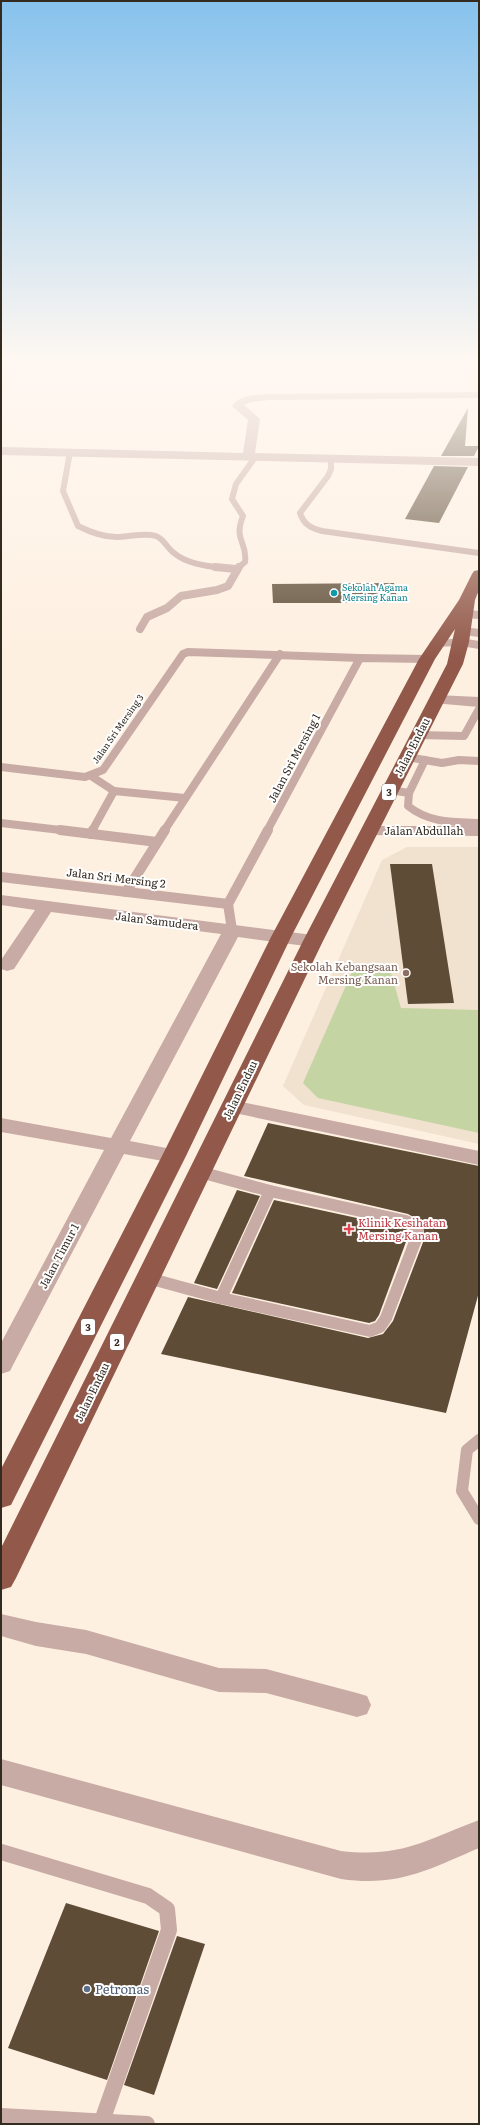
<svg xmlns="http://www.w3.org/2000/svg" width="480" height="2125" font-family="Literata,serif">
<style>
.education{fill:#f1e2cf}
.green{fill:#c5d4a3}
.building{fill:#5e4c36}
.lines{fill:none;stroke-linecap:round;stroke-linejoin:round}
.lane-far4{stroke:#c8aba4;stroke-width:6}
.lane-far3{stroke:#c8aba4;stroke-width:8}
.lane-far2{stroke:#c8aba4;stroke-width:10}
.lane-far1{stroke:#c8aba4;stroke-width:12}
.lane{stroke:#c8aba4;stroke-width:16}
.street{fill:#c8aba4;fill-rule:evenodd}
.highway{fill:#92594a;fill-rule:evenodd}
.culture-dot{fill:#0f9aa8;stroke:#fff;stroke-width:1.5}
.education-dot{fill:#8d6e63;stroke:#fff;stroke-width:1.5}
.health-dot{fill:#e0444e;stroke:#fff;stroke-width:1.5}
.service-dot{fill:#5c6f8a;stroke:#fff;stroke-width:1.5}
.labels{text-anchor:middle;stroke-width:4;stroke-linejoin:round;paint-order:stroke}
.far-culture-label{font-size:9px;fill:#0d838f;stroke:#fff;text-anchor:start}
.far-street-label{font-size:9px;fill:#332a20;stroke:#fff}
.shield{fill:#fff;stroke:#706a63;stroke-width:1}
.shield-label{font-size:10px;font-weight:bold;fill:#332a20}
.street-label{font-size:11px;fill:#332a20;stroke:#fff}
.education-label{font-size:11px;fill:#785e54;stroke:#fff;text-anchor:end}
.health-label{font-size:11px;fill:#be3a42;stroke:#fff;text-anchor:start}
.near-service-label{font-size:13px;fill:#4e5e75;stroke:#fff;text-anchor:start}
</style>
<rect width="100%" height="100%" fill="#fef0e1"/>
<!-- education -->
<path class="education" d="M407,847H479V1144L304,1105L283,1086L382,860Z"/>
<!-- green -->
<path class="green" d="M355,965L391,973L401,1008L479,1010V1133L318,1098L303,1083Z"/>
<!-- building -->
<g class="building">
<path d="M468,408L465,446H479L474,456H441Z"/>
<path d="M434,466L468,467L439,523L405,519Z"/>
<path d="M394,583L398,603H273L272,584Z"/>
<path d="M390,864H432L454,1003L408,1004Z"/>
<path d="M268,1123L479,1166V1292L446,1413L161,1354L188,1297L368,1338L383,1334L393,1321L425,1237L422,1222L408,1214L244,1176Z"/>
<path d="M237,1190L260,1196L217,1289L194,1283Z"/>
<path d="M274,1200L403,1228L410,1231L379,1315L375,1321L369,1323L232,1293Z"/>
<path d="M66,1903L159,1931L107,2080L8,2048Z"/>
<path d="M177,1936L205,1944L154,2095L124,2085Z"/>
</g>
<g class="lines">
<!-- lane-far4 -->
<g class="lane-far4">
<path d="M70,452L63,491L78,526C90,532 103,537 116,537C130,537 143,532 156,536C164,539 167,548 174,553C187,564 207,566 223,568"/>
<path d="M331,459V469L328,476L300,513C304,525 311,528 322,531L479,553"/>
<path d="M238,568L245,562C248,542 233,541 243,516L232,499L236,484L256,456"/>
</g>
<!-- lane-far3 -->
<g class="lane-far3">
<path d="M215,567L236,569"/>
<path d="M466,614L479,615"/>
<path d="M140,629L147,617L167,608L181,596L217,590L228,586L239,567"/>
<path d="M464,631L479,633"/>
<path d="M418,735L464,736L479,709"/>
<path d="M407,757L442,763L459,760L479,761"/>
<path d="M1,767L85,777L103,770L183,654L188,652L360,658"/>
<path d="M91,776L114,791"/>
<path d="M390,790L409,793L408,806C429,823 453,822 479,823"/>
<path d="M409,793L425,760"/>
<path d="M1,823L69,831"/>
<path d="M92,831L114,791L185,798"/>
<path d="M164,831L280,654"/>
<path d="M267,831L360,658L427,659"/>
</g>
<!-- lane-far2 -->
<g class="lane-far2">
<path d="M60,830L157,842"/>
<path d="M91,834L93,830"/>
<path d="M1,877L228,904"/>
<path d="M126,892L165,830"/>
<path d="M232,930L228,904L268,830"/>
</g>
<!-- lane-far1 -->
<g class="lane-far1">
<path d="M148,1278L221,1298L370,1331L380,1327L386,1318L418,1234L416,1226L406,1221L270,1191L200,1172"/>
<path d="M221,1298L270,1191"/>
<path d="M479,1440L467,1450L462,1491L479,1519"/>
</g>
<!-- lane -->
<g class="lane">
<path d="M1,1852L148,1896L167,1909L169,1930L102,2121"/>
<path d="M1,2116L147,2124"/>
</g>
<!-- street -->
<g class="street">
<path d="M479,392V398L270,400L252,402L244,405L260,419L255,453L479,458V466L1,455V447L243,453L248,420L232,406C240,394 257,395 270,394Z"/>
<path d="M461,638L479,641V649L461,646L431,647L429,644L431,641Z"/>
<path d="M437,695L479,697V707L432,703L429,700L432,697Z"/>
<path d="M369,826H479V836L363,835L361,831L363,827Z"/>
<path d="M1,895L313,935L319,937L322,941L319,945L313,947L238,937L130,1141L182,1151L185,1156L182,1161L174,1163L124,1154L13,1365L10,1371L1,1374V1343L104,1150L1,1132V1118L111,1138L221,934L51,912L14,969L7,971L1,969V960L35,910L1,905Z"/>
<path d="M232,1100L479,1151V1165L225,1111L222,1106L225,1101Z"/>
<path d="M1,1614L36,1622L86,1630L219,1668L266,1669L357,1693L367,1696L371,1705L367,1714L357,1717L266,1693L219,1692L86,1654L36,1646L1,1636Z"/>
<path d="M1,1759L341,1851C401,1858 426,1840 479,1820V1848C428,1870 398,1887 341,1879L1,1785Z"/>
</g>
<!-- highway -->
<path class="highway" d="M479,570V590L475,600L469,642L463,664L323,941L16,1578L11,1587L1,1590V1548L303,941L447,664L455,629L435,659L291,937L186,1156L15,1497L11,1505L1,1508V1469L162,1156L271,937L419,659L459,600L472,574L474,571Z"/>
</g>
<!-- sky -->
<linearGradient id="sky" x2="0" y2="1"><stop stop-color="#86c2ed"/><stop offset="0.55" stop-color="#fff8f2"/><stop offset="1" stop-color="#fff8f2" stop-opacity="0"/></linearGradient>
<rect width="480" height="657" fill="url(#sky)"/>
<!-- markers -->
<circle class="culture-dot" cx="334" cy="593" r="4"/>
<circle class="education-dot" cx="406" cy="973" r="4"/>
<path class="health-dot" d="M347 1223h4v4h4v4h-4v4h-4v-4h-4v-4h4z"/>
<circle class="service-dot" cx="87" cy="1989" r="4"/>
<g class="labels">
<!-- far-culture labels -->
<g class="far-culture-label">
<text x="342" y="591">Sekolah Agama<tspan x="342" dy="10">Mersing Kanan</tspan></text>
</g>
<!-- far-street labels -->
<g class="far-street-label">
<text transform="translate(118 729) rotate(-55)" y="3">Jalan Sri Mersing 3</text>
</g>
<!-- shield labels -->
<g class="shield">
<rect x="382" y="784" width="14" height="16" rx="3"/>
<rect x="81" y="1319" width="14" height="16" rx="3"/>
<rect x="110" y="1334" width="14" height="16" rx="3"/>
</g>
<g class="shield-label">
<text x="389" y="796">3</text>
<text x="88" y="1331">3</text>
<text x="117" y="1346">2</text>
</g>
<!-- street labels -->
<g class="street-label">
<text transform="translate(412 747) rotate(-63)" y="4">Jalan Endau</text>
<text transform="translate(294 758) rotate(-62)" y="4">Jalan Sri Mersing 1</text>
<text x="424" y="835">Jalan Abdullah</text>
<text transform="translate(116 878) rotate(7)" y="4">Jalan Sri Mersing 2</text>
<text transform="translate(157 921) rotate(7)" y="4">Jalan Samudera</text>
<text transform="translate(240 1090) rotate(-64)" y="4">Jalan Endau</text>
<text transform="translate(59 1256) rotate(-62)" y="4">Jalan Timur 1</text>
<text transform="translate(92 1392) rotate(-64)" y="4">Jalan Endau</text>
</g>
<!-- education labels -->
<g class="education-label">
<text x="398" y="971">Sekolah Kebangsaan<tspan x="398" dy="13">Mersing Kanan</tspan></text>
</g>
<!-- health labels -->
<g class="health-label">
<text x="358" y="1227">Klinik Kesihatan<tspan x="358" dy="13">Mersing Kanan</tspan></text>
</g>
<!-- near-service labels -->
<g class="near-service-label">
<text x="95" y="1994">Petronas</text>
</g>
</g>
<!-- border -->
<rect width="480" height="2125" fill="none" stroke="#332a20" stroke-width="4"/>
</svg>
